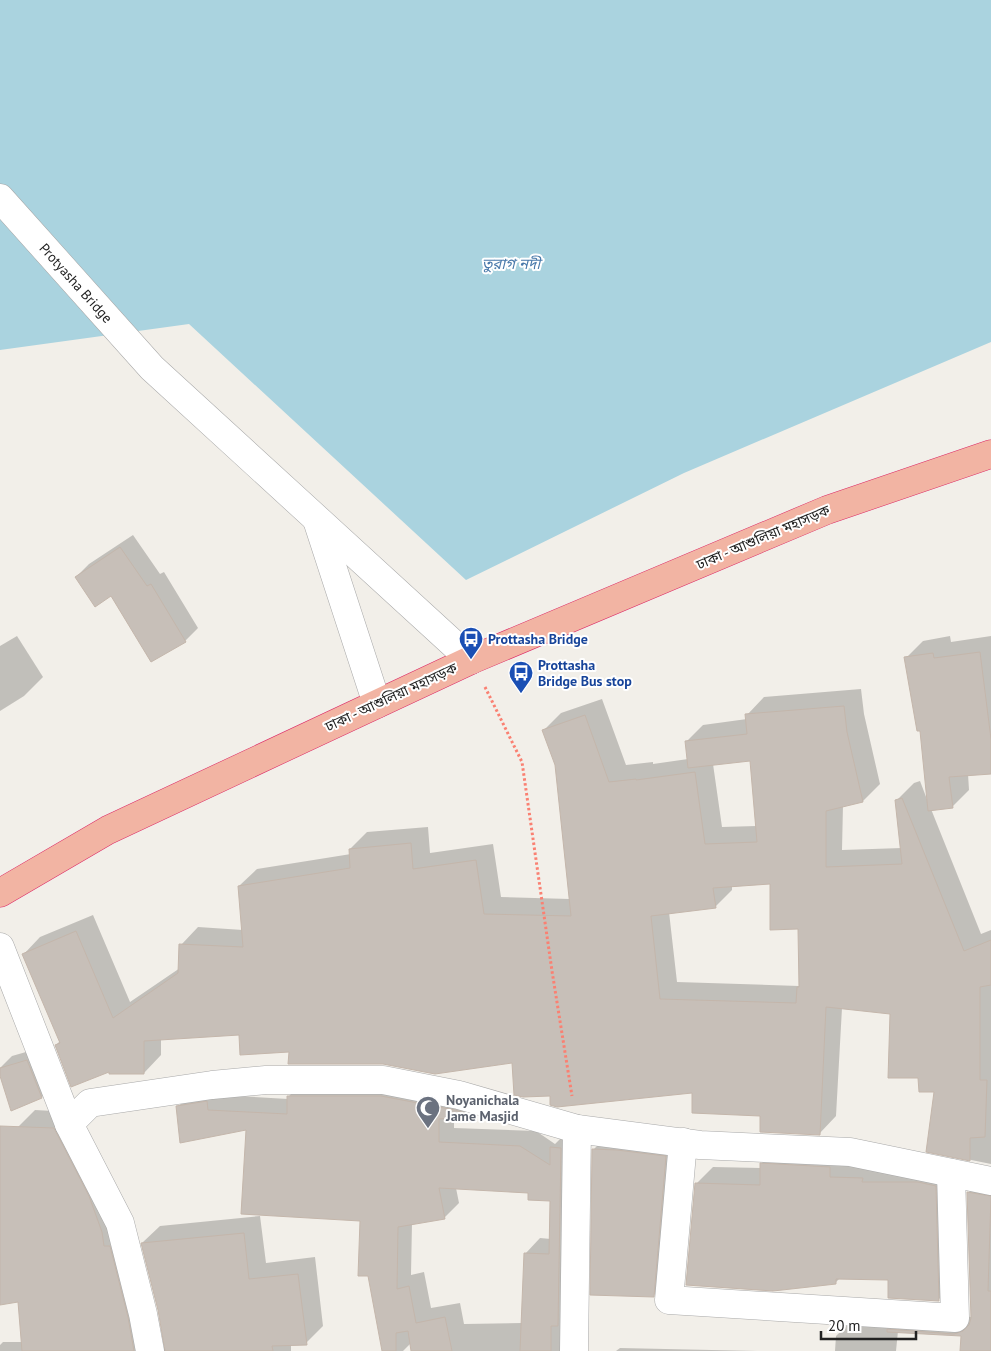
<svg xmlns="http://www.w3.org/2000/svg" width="991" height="1351" font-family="'PT Sans','Noto Sans Bengali',sans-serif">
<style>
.water{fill:#aad3df}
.shadow{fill:#0003;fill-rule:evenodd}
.building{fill:#c7bfb8;stroke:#c4b6ab;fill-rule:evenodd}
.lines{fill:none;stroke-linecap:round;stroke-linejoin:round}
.minor-casing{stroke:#a9a9a9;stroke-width:29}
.tertiary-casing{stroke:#a9a9a9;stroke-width:29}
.trunk-casing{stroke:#dc2a67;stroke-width:29}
.path{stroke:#fa8072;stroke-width:3;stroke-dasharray:2.5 2.5;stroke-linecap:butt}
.minor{stroke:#fff;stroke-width:28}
.tertiary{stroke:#fff;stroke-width:28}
.trunk{stroke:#f2b4a3;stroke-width:28}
.labels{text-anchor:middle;stroke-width:4;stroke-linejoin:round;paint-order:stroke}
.street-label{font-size:14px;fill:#222;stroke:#fff}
.transit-label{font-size:14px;font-weight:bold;fill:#164399;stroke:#fff;text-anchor:start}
.worship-label{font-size:14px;font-weight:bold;fill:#5b616d;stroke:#fff;text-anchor:start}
.water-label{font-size:15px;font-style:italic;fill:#4a7aab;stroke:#fff}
</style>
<rect width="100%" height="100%" fill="#f2efe9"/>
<!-- water -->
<path class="water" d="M0,0H991V342L684,473L466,580L189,324L0,350Z"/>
<!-- shadow -->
<g class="shadow">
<path d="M133,535L160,574L164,572L198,628L185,641L112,594L76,577L89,564Z"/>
<path d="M17,636L43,677L24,696L0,711V646Z"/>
<path d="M950,636L951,642L991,636V773L968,774L969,790L952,807L931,809L981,934L991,930V1164L927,1151L935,1091L920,1077L891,1013L842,1008L836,1116L819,1134L694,1092L551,1094L513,1062L383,1063L290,1051L240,1034L161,1039V1055L144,1073L56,1045L60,1041L23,955L40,937L93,915L130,1002L180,968L181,945L198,927L243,930L239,886L257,869L351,854L350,849L367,832L428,827L430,853L493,844L501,897L570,899L556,765L544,730L561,713L602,699L626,765L653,762V764L688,759L686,742L703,725L747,719V715L764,697L861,689L864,714L880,784L863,801L843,805L842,850L902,848L897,800L914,783L920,781L928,802L921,730L906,658L923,641ZM751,759L756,826L722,827L713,764ZM771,883L799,928V986L677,982L669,912L715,907L732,890V885Z"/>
<path d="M40,1048L54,1085L42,1097L0,1072V1068L12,1056Z"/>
<path d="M304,1081L487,1100L473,1114L454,1116V1128L536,1131L555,1144L566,1133V1351H412L411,1343L403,1351H383L361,1220L247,1129L178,1107L193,1091L223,1095L288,1099L289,1096ZM456,1188L530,1192L552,1200L551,1239L540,1238L525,1254L522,1323L464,1324L460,1303L431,1308L424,1272L411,1275L412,1223L444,1218L459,1203Z"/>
<path d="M35,1110L71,1112L162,1349H167L159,1310L142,1243L160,1226L260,1216L266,1263L315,1257L323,1326L306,1343L291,1344V1351H0V1345L3,1342H22L19,1301L0,1304V1154L18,1127Z"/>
<path d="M610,1133L681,1141L669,1279L653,1296L594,1149Z"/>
<path d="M778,1147L936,1166L955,1284L938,1300L890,1279L840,1278L835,1283L696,1184L713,1167L761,1168V1164Z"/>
<path d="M986,1175L991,1177V1351H961L962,1335L898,1331L896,1351H835L836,1336L849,1323L905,1313L972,1317L968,1193Z"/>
<path d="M620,1348L758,1351H616Z"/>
</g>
<!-- building -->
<g class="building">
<path d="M120,547L147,586L151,584L186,642L151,662L111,596L95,607L75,577Z"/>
<path d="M980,652L991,739V774L949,777L953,808L928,811L920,731H917L904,657L933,653L934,658Z"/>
<path d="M844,706L847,732L863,802L826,811V867L902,864L895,800L902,798L964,951L991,940V985L980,987V1080H987L985,1137L970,1138V1161L926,1152L934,1092H919L918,1078H888L890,1014L826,1007L820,1135L760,1132V1116L692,1113V1093L557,1107L550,1105V1096L523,1097L514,1095L512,1063L435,1074L383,1064H288L289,1052L240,1055L239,1035L144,1041V1074H109V1072L71,1087L55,1045L60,1043L22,954L76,931L113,1018L178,973L179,944L243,947L238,886L350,868L349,849L411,843L413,869L476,860L484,914L571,916L555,765L542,730L585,715L609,782L636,779V780L695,772L705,844L757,842L750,761L688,768L685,741L747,734L745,714ZM770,884V930L798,929L799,987H797L796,1003L660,999L651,916L716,908L713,888Z"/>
<path d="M27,1060L42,1098L11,1111L0,1076V1068Z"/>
<path d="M287,1096H381L455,1110L474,1116L439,1119V1142L520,1146L550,1165V1147L561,1148L558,1326H551V1351H520L524,1253L549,1254L550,1201L528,1200V1193L439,1188L445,1219L398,1227L397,1289L409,1286L416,1323L445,1317L452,1351H411L408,1331L396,1333V1351H382L368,1276H358L360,1221L241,1214L246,1130L180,1143L176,1106L207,1101L208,1110L287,1114Z"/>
<path d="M0,1126L54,1128L89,1196L102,1232L104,1246H110L128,1317L134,1351H22L18,1302L0,1305Z"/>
<path d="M592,1149L617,1150L666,1156L654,1297L590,1295Z"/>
<path d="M760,1163L830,1167V1177L863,1178L862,1182H918L936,1186L939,1301L888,1298V1280L836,1279V1284L773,1291L686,1285L695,1183L760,1185Z"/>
<path d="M967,1192L991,1196L988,1291H991V1351H960L961,1336L887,1332V1329L954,1334L963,1331L969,1325L971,1318Z"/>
<path d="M244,1233L249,1279L298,1274L307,1345L272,1346L273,1351H165L158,1310L141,1243Z"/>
</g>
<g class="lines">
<defs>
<g id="minor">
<path d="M0,947L69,1124L120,1223L143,1314L150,1351"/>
<path d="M69,1124L90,1103L212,1085L266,1080H383L459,1095L577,1129L700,1145L850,1152L991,1181"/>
<path d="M683,1142L669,1300L955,1318L951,1173"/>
<path d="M574,1351L577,1129"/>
</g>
<g id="tertiary">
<path id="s1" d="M0,198L152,368L471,660"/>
<path d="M317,520L377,704"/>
</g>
<path id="trunk" d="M0,893L108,830L471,660L827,510L991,454"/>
</defs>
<!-- minor casing -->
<use href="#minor" class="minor-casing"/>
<!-- tertiary casing -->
<use href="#tertiary" class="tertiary-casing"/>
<!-- trunk casing -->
<use href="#trunk" class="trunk-casing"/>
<!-- path -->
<path class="path" d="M485,687L522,762L552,971L572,1096"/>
<!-- minor -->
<use href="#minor" class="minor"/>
<!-- tertiary -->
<use href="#tertiary" class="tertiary"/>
<!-- trunk -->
<use href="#trunk" class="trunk"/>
</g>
<!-- icons -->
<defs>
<symbol id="bus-pin" viewBox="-11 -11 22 30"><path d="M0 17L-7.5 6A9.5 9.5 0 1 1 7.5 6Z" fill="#1a4fb4" stroke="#fff"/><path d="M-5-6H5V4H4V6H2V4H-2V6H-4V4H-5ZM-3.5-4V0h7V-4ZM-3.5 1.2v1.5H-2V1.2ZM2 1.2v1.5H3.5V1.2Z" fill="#fff"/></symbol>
<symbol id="mosque-pin" viewBox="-11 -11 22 30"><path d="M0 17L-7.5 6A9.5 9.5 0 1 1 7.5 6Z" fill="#6b7280" stroke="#fff"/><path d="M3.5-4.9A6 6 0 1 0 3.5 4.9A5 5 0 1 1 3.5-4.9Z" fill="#fff"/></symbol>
</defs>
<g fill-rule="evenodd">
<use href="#bus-pin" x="457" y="625" width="28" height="38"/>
<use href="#bus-pin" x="507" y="659" width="28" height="38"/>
<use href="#mosque-pin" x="414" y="1094" width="28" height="38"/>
</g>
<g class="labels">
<!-- street labels -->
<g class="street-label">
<text dy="5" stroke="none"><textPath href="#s1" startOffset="114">Protyasha Bridge</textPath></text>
<text transform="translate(763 537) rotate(-23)" y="5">ঢাকা - আশুলিয়া মহাসড়ক</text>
<text transform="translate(391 697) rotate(-25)" y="5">ঢাকা - আশুলিয়া মহাসড়ক</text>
</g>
<!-- transit labels -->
<g class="transit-label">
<text x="488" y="644">Prottasha Bridge</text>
<text x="538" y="670">Prottasha<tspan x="538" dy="16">Bridge Bus stop</tspan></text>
</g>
<!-- worship labels -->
<g class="worship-label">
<text x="446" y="1105">Noyanichala<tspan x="446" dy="16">Jame Masjid</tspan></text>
</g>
<!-- water labels -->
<g class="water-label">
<text x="511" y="269">তুরাগ নদী</text>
</g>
</g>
<!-- scale -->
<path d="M821 1331v8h95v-8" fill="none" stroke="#222222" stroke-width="2.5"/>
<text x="828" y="1331" font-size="15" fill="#222222" stroke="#ffffff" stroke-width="4" paint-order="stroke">20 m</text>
</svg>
